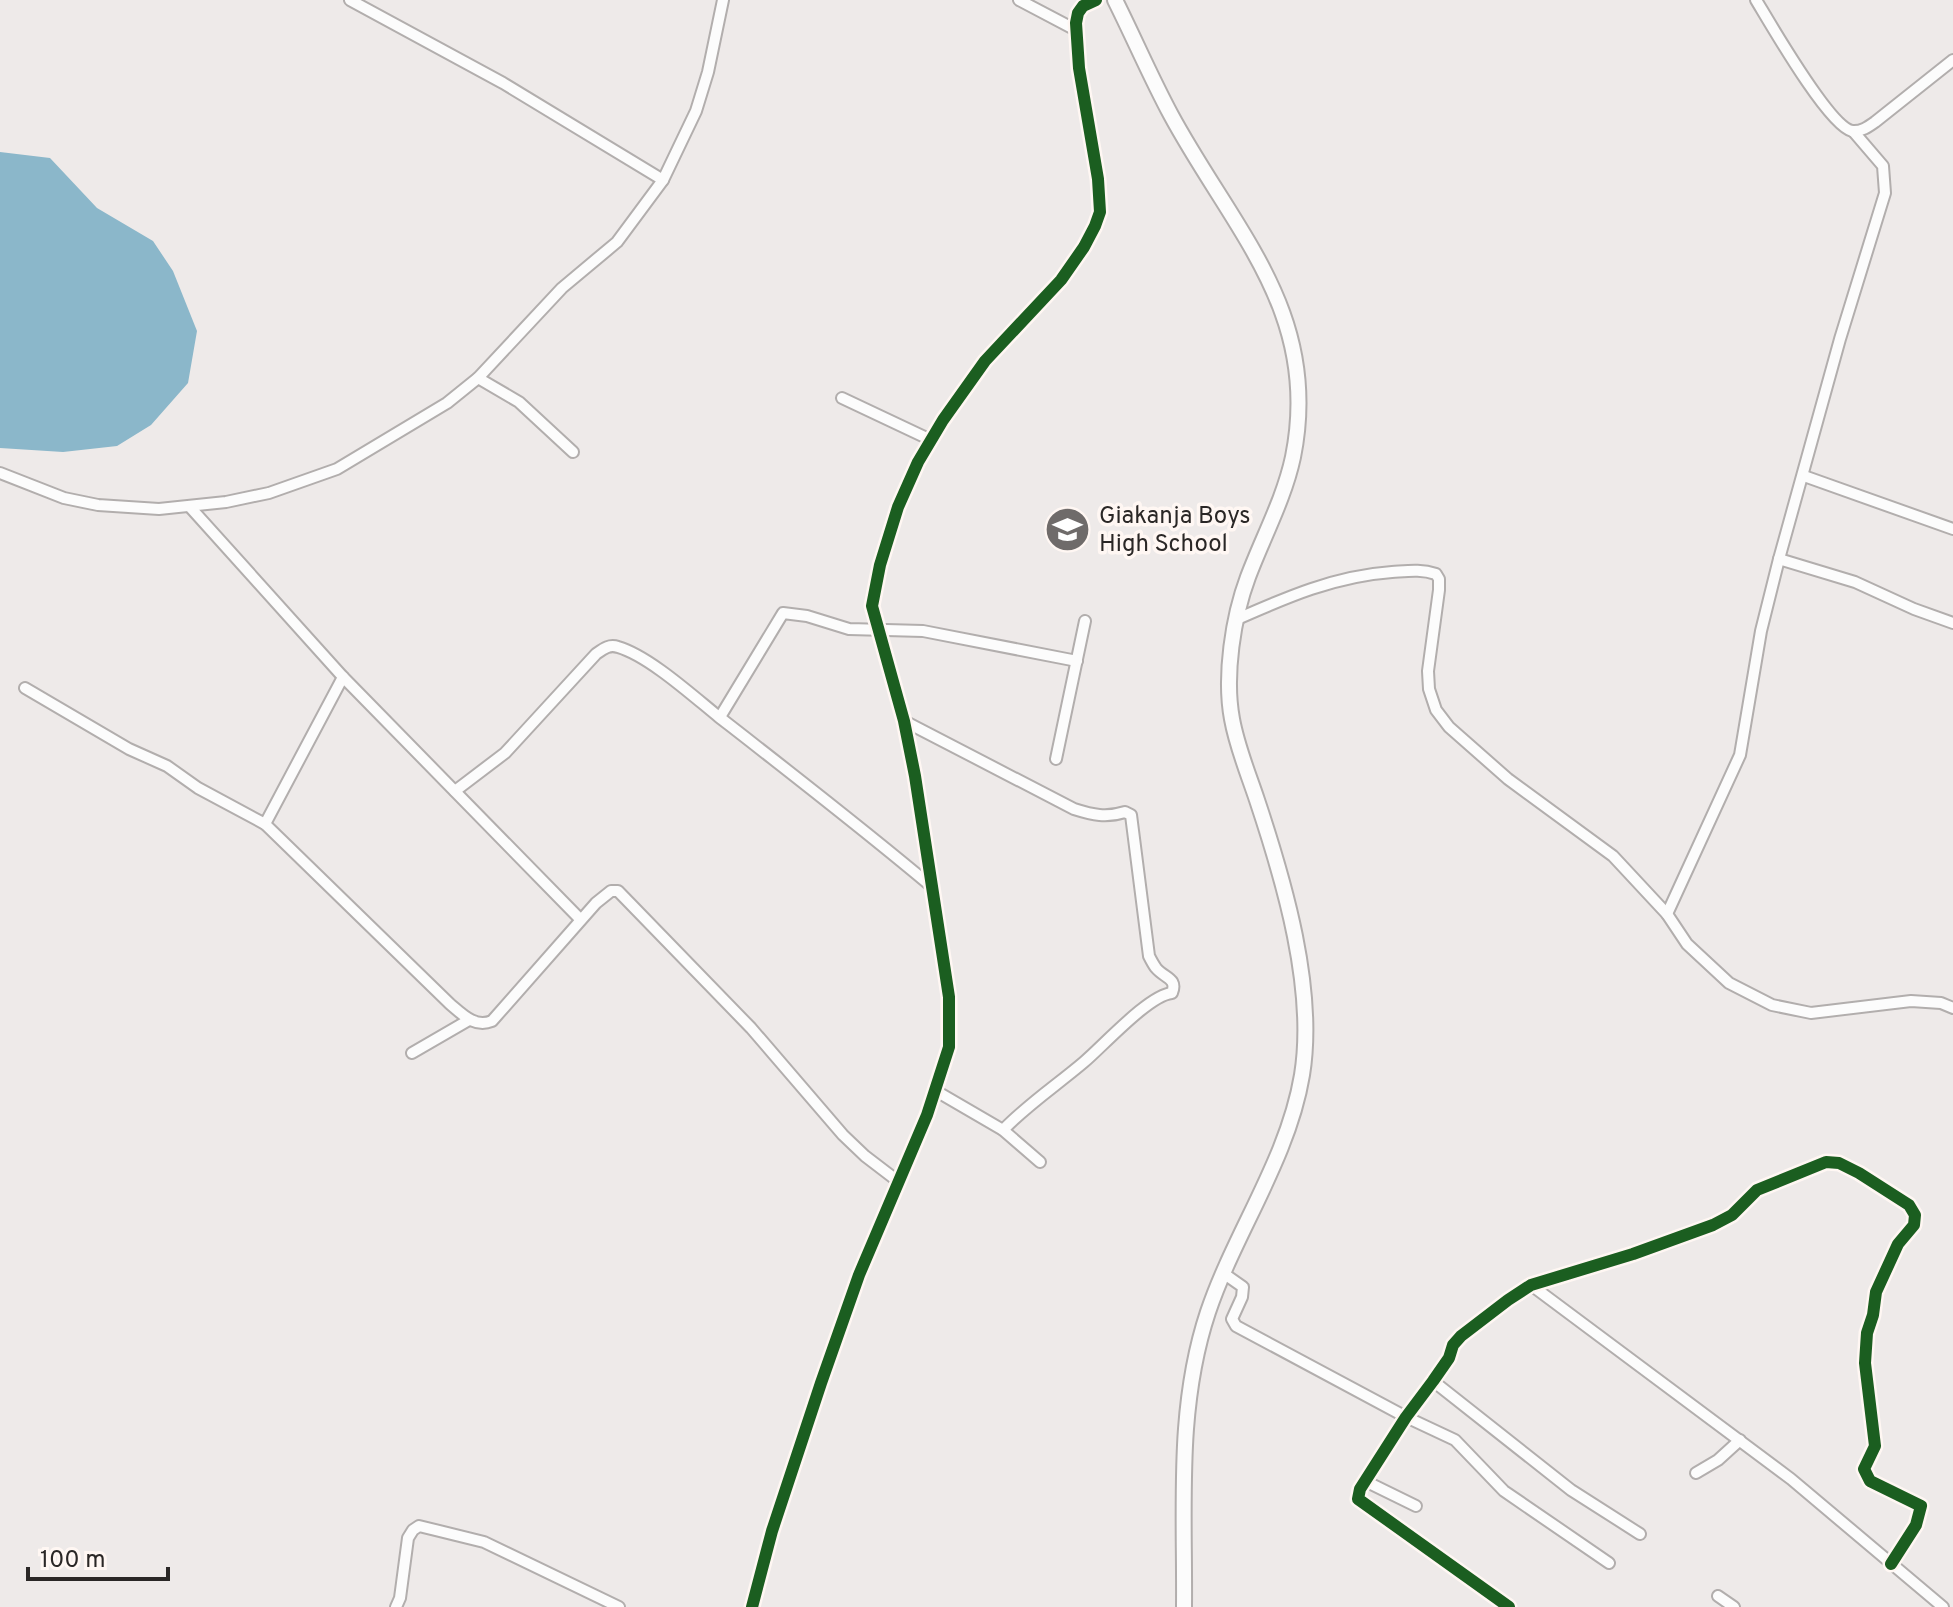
<svg xmlns="http://www.w3.org/2000/svg" width="1953" height="1607" font-family="Overpass,sans-serif">
<style>
.water{fill:#8bb7ca}
.lines{fill:none;stroke-linecap:round;stroke-linejoin:round}
.street-casing{stroke:#b2aead;stroke-width:14}
.secondary-casing{stroke:#b2aead;stroke-width:18}
.street{stroke:#fcfcfc;stroke-width:10}
.secondary{stroke:#fcfcfc;stroke-width:14}
.cycleway-casing{stroke:#fff7f3;stroke-width:17}
.cycleway{stroke:#1b5e20;stroke-width:12}
.labels{text-anchor:middle;stroke-width:7;stroke-linejoin:round;paint-order:stroke}
.poi-label{font-size:24px;fill:#2a2726;stroke:#fff7f3;text-anchor:start}
</style>
<rect width="100%" height="100%" fill="#eeeae9"/>
<!-- water -->
<path class="water" d="M0,152L50,158L97,208L153,241L173,271L197,331L188,383L151,425L117,446L63,452L0,448Z"/>
<g class="lines">
<defs>
<g id="street">
<path d="M350,0L503,83L663,180"/>
<path d="M1019,0L1076,30"/>
<path d="M1756,0C1770,23 1829,126 1852,131C1861,132 1868,127 1875,122L1953,60"/>
<path d="M478,378L519,402L573,452"/>
<path d="M842,398L931,440"/>
<path d="M0,473L64,498L98,505L159,509L226,502L269,493L337,469L447,403L478,378L562,288L617,242L663,180L696,111L708,72L723,0"/>
<path d="M1804,476L1953,529"/>
<path d="M190,507L343,677L580,919"/>
<path d="M1779,559L1855,582L1914,609L1953,623"/>
<path d="M1235,620C1287,597 1335,576 1392,572C1408,571 1421,569 1436,574L1439,579V590L1428,671L1429,689L1436,710L1449,727L1508,779L1613,856L1667,914L1687,944L1729,983L1772,1005L1811,1013L1911,1001L1941,1003L1953,1008"/>
<path d="M25,688L129,749L167,766L198,788L265,824L450,1004C463,1015 475,1028 492,1021L596,903L611,891H618L751,1028L843,1135L865,1156L899,1182"/>
<path d="M720,717L783,613L807,616L849,629L923,631L1077,661"/>
<path d="M904,721L1074,809C1093,815 1106,818 1125,812L1131,815L1149,956C1151,960 1153,964 1156,968C1164,978 1178,978 1172,993C1149,995 1104,1045 1084,1062C1057,1085 1028,1104 1003,1130"/>
<path d="M1056,759L1085,621"/>
<path d="M455,791L505,753L596,654C603,649 609,644 618,647C649,656 693,696 719,717C791,773 862,828 931,886"/>
<path d="M265,824L343,677"/>
<path d="M1667,914L1740,755L1761,631L1779,559L1840,339L1885,193L1883,166L1853,131"/>
<path d="M412,1053L469,1020"/>
<path d="M936,1091L1003,1130L1040,1162"/>
<path d="M1223,1273L1243,1287L1242,1297L1232,1319L1236,1326L1406,1417L1455,1440L1504,1491L1609,1563"/>
<path d="M1531,1285L1791,1479L1943,1607"/>
<path d="M1433,1381L1571,1490L1640,1534"/>
<path d="M1696,1473L1718,1460L1740,1440"/>
<path d="M1365,1481L1416,1506"/>
<path d="M1718,1596L1734,1607"/>
<path d="M396,1607L400,1598L408,1538L413,1530L419,1526L484,1542L619,1607"/>
<path d="M752,1607L772,1531L821,1383L859,1275L927,1115L949,1047V997L915,776L904,721L872,606L880,565L898,507L918,462L943,420L985,361L1061,280L1084,247L1095,226L1100,212L1098,179L1079,68L1076,23L1078,13L1083,6L1096,0"/>
<path d="M1509,1607L1358,1499L1360,1489L1406,1417L1433,1381L1449,1358L1453,1345L1461,1336L1508,1300L1531,1285L1633,1254L1713,1225L1732,1215L1757,1190L1826,1162L1839,1163L1859,1173L1909,1205L1915,1215L1914,1225L1898,1244L1876,1292L1873,1315L1867,1333L1865,1363L1875,1446L1864,1469L1870,1481L1921,1506L1916,1525L1891,1564"/>
</g>
<path id="secondary" d="M1115,0C1134,38 1151,78 1171,115C1233,230 1322,313 1293,457C1284,499 1263,537 1248,577C1233,617 1224,676 1232,719C1237,747 1248,773 1257,800C1284,881 1316,989 1302,1075C1288,1159 1235,1232 1208,1312C1176,1408 1185,1507 1184,1607"/>
</defs>
<!-- street casing -->
<use href="#street" class="street-casing"/>
<!-- secondary casing -->
<use href="#secondary" class="secondary-casing"/>
<!-- street -->
<use href="#street" class="street"/>
<!-- secondary -->
<use href="#secondary" class="secondary"/>
<defs>
<g id="cycleway">
<path d="M752,1607L772,1531L821,1383L859,1275L927,1115L949,1047V997L915,776L904,721L872,606L880,565L898,507L918,462L943,420L985,361L1061,280L1084,247L1095,226L1100,212L1098,179L1079,68L1076,23L1078,13L1083,6L1096,0"/>
<path d="M1509,1607L1358,1499L1360,1489L1406,1417L1433,1381L1449,1358L1453,1345L1461,1336L1508,1300L1531,1285L1633,1254L1713,1225L1732,1215L1757,1190L1826,1162L1839,1163L1859,1173L1909,1205L1915,1215L1914,1225L1898,1244L1876,1292L1873,1315L1867,1333L1865,1363L1875,1446L1864,1469L1870,1481L1921,1506L1916,1525L1891,1564"/>
</g>
</defs>
<!-- cycleway casing -->
<use href="#cycleway" class="cycleway-casing"/>
<!-- cycleway -->
<use href="#cycleway" class="cycleway"/>
</g>
<!-- icons -->
<defs>
<symbol id="school-disc" viewBox="-11 -11 22 22"><circle r="9.5" fill="#6f6b6a" stroke="#fff7f3"/><path d="M0-5L7-2L0 1L-7-2ZM-4 1L0 2.5L4 1V4Q0 6-4 4Z" fill="#fff"/></symbol>
</defs>
<g fill-rule="evenodd">
<use href="#school-disc" x="1042" y="504" width="51" height="51"/>
</g>
<g class="labels">
<!-- poi labels -->
<g class="poi-label">
<text x="1099" y="523">Giakanja Boys<tspan x="1099" dy="28">High School</tspan></text>
</g>
</g>
<!-- scale -->
<path d="M28 1567v12h140v-12" fill="none" stroke="#2a2726" stroke-width="4"/>
<text x="40" y="1567" font-size="24" fill="#2a2726" stroke="#fff7f3" stroke-width="6" paint-order="stroke">100 m</text>
</svg>
